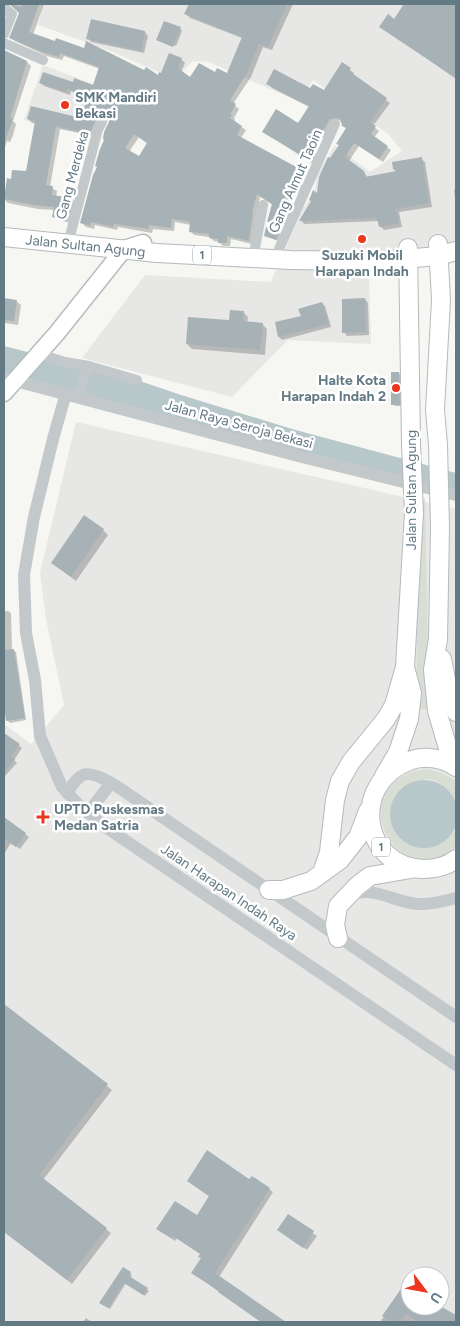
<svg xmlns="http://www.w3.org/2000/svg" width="460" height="1326" font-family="Figtree,sans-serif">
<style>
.built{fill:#e7e7e6;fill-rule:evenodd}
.green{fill:#d8ded3}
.water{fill:#b8c7c9}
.shadow{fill:#0003;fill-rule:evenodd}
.building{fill:#a7b2b6;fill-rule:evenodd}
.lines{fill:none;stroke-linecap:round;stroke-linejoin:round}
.primary-casing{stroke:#b6bbbe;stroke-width:19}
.trunk-casing{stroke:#b5babc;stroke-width:20}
.minor{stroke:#c3c8ca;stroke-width:10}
.tertiary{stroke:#c3c8ca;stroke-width:12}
.primary{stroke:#fff;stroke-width:16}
.trunk{stroke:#fff;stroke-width:18}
.trunk-bridge-casing{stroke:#b5babc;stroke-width:20;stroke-linecap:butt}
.trunk-bridge{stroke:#fff;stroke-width:18}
.poi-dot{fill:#ec361d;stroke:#fff;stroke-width:2}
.labels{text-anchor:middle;stroke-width:5;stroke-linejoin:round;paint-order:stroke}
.shield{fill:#fff;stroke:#92a2aa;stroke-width:1}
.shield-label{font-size:12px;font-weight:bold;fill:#637a85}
.poi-label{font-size:14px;font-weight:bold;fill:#637a85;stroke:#fff;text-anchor:start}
.street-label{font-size:14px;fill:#637a85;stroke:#fff}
</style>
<rect width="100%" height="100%" fill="#f6f6f2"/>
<!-- built -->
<g class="built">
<path d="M43,4H456V260L369,278L371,344L288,340L232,397L82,358L145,275L271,282L302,210L315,191L316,176L335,145L370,172L402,151L388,134L313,80L300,102L209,62L193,61L175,79L108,50L38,25Z"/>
<path d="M43,65L106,89L89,135L24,120Z"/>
<path d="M76,422L456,509V1322H4V724L31,744L64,705L46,619L40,573ZM410,1276H440V1306H410Z"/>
</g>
<!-- green -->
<g class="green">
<path d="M416,497L425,499L429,709H417Z"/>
<path d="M425,769C437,771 447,774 456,782V800C450,790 439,778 425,779C421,780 415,784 411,786C397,793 394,796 391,811L455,831L456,827V846C395,898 339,782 425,769Z"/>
</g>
<!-- water -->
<g class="water">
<path d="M4,346L137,380L181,395L292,429L456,473V495L4,378Z"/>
<circle cx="424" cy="814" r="34"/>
</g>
<!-- shadow -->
<g class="shadow">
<path d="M4,4H44L33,35L159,76L181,59L185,63L181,72L190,78L215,74H228L242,38L190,18L186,14L190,4H293L272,50L263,47L251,77L233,104L239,109L234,118L235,120L234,122L246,130L241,138L301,171L305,175L300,183L304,187L301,195L295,191L284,208L292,214L288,224L272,225L268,221L273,205L260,197L256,217L252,244L231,239L230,246H223L219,242L214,241L209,237L194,235L190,231L191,225L175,222L174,231L153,229L152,233L118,227L117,230L95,225L94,229L86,227L82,223L110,123L107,118L100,122L94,136L60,129L50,187L57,191L56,197L72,199L76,203L71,223L58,220L54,216L55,210L38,209L8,203L4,199L8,180H12L27,173L36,124L32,123L28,119L81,120L88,100L71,91L70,95L44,86L40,82L94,86L100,69L64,56L62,60L47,56L15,41L11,38L20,13L10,5H5ZM139,137L148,144L140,158L129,152Z"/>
<path d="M405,4H456V79L387,31Z"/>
<path d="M180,28L182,31L176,46L158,39Z"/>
<path d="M145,32L148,36L144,53L91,42L88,38Z"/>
<path d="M4,52L27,62L31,66L13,121L16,124L13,135L10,142L7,141L4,150Z"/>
<path d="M342,64L354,73L353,75L390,103L373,126L379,131L374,138L391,150L383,162L359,146L349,161L364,172L368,178L398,172L421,159L425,162L432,207L399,212L402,227L384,230L380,226L379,221L304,224L301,220L318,195L330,160L340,146L347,129L339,120L334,122L324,139L319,134L311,149L319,155L313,164L264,132L298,124L309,107L272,88L268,84L324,92Z"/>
<path d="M456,189V205L454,190Z"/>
<path d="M279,233L281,235L278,241L266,236Z"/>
<path d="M4,299L16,301L21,305L18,325L4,323Z"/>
<path d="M365,299L368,303L369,335L347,336L344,332Z"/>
<path d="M322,303L325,306L331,327L282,340L279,337Z"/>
<path d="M243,312L248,317L247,323L262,324L267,329L265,355L192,349L187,344L230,322Z"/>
<path d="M399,373L401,375V406H395L393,404Z"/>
<path d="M103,530L108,535L76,581L53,563Z"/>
<path d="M4,611H8L11,613L12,650L16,652L26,720L10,723L8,721L4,696Z"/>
<path d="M4,735L22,748L14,760L17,763L5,776L4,775Z"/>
<path d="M4,818L29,837L20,849L11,843L4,854Z"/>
<path d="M4,1006L112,1090L43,1180L111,1233L72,1284L4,1231Z"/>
<path d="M252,1177L273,1192L219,1277L283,1322H261L197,1276L202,1259L201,1254L177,1238L175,1241L162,1232L197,1217L210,1197L188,1181H250Z"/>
<path d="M288,1216L317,1236L307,1250L279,1230Z"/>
<path d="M130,1273L132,1275L130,1278L149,1291L145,1296L126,1283L110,1309L103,1304Z"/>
<path d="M406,1283L410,1286V1306H438L456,1317V1322H380Z"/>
<path d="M86,1318L92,1322H83Z"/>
</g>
<!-- building -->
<g class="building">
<path d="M10,4L21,7L23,4H39L29,32L55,41L56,38L84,48L86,41L144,70L146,67L158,75L159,72L161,73L169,53L182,58L178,68L190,77L199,63L215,72L217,68L227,73L242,37L184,14L189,4H287L268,47L259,44L247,73L230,100L236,104L230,114L232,115L230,118L242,126L237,135L302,170L296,179L301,183L297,192L290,188L281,204L289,210L284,221L267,222L272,204L257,194L252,213H253L249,241L227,236V243H218V239L209,238V234L189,232L190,222L172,219L171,228L149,225V229L114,224L113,227L91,222L90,226L80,223L93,175L97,167L95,166L100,149L104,140L103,139L104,132L109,122L108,118L102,115L96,119L90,133L56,126L46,185L53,186L52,195L73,198L67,219L52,217L54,207L34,205L4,199L7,178L11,179L12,170L26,171L35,121L27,119L31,106L81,118L87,99L68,88L66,92L39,83L43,72L73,82L74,78L93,85L99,67L60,53L59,57L42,52L9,38L19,13ZM134,134L147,143L139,156L125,148Z"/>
<path d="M404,4H456V78L379,27L388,14L394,19Z"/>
<path d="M91,19L145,31L141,51L86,39Z"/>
<path d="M164,21L181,27L173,47L156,40Z"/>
<path d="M4,50L27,61L10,118L13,119L5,141Z"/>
<path d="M342,62L351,68L349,71L387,98L370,122L376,126L371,134L388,146L379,159L354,143L345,157L364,171L365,177L396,171L393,169L392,162L422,157L429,203L396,209L399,223L379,227L377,218L299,221L311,201L309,200L313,190L317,193L319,177L328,157L330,158L339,145L336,144L346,128L342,126L341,120L338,118L330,119L321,134L316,130L307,145L316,150L311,161L262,132L276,109L298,123L309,106L266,84L274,69L310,88L313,84L324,90Z"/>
<path d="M266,227L279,232L276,240L264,236Z"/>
<path d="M4,298L17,300L14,321L4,320Z"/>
<path d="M365,298L366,332L342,333V299Z"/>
<path d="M322,302L329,324L278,337L275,322L301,316L298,309Z"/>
<path d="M230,310L244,311L243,321L263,323L260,350L186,344L188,317L229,320Z"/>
<path d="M391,372H399L400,405H391Z"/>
<path d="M84,515L104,529L71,577L51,563Z"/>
<path d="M14,649L25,718L6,721L4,704V650Z"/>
<path d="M4,733L20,744L11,756L15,759L4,772Z"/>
<path d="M4,817L26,833L16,847L4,839Z"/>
<path d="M4,1004L108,1084L39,1175L107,1228L67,1280L4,1232Z"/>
<path d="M207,1150L249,1179L252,1176L270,1188L215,1273L286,1322H261L218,1292L219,1291L191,1273L201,1258L198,1257L200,1254L173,1236L171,1238L156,1229L175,1201L197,1215L209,1196L187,1181Z"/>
<path d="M288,1214L314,1231L303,1248L277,1230Z"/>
<path d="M123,1267L131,1272L129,1276L148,1288L143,1295L124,1283L108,1308L99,1303Z"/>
<path d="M410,1276V1306H440L456,1315V1322H418L406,1314L401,1322H392L382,1316Z"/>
</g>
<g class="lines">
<defs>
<path id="primary" d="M4,393L57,333L124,249L143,243"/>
<g id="trunk">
<path id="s1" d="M4,237L157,253L290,260L380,261L438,256L456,251"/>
<path d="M438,244L441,300L435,410L438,445"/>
<path d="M408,248L411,443"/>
<path d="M440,527L438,639L433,670L437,711L453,765"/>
<path d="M442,659L447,685L456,712"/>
<path d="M456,767C443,758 424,755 409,761C350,783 361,867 424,869C435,869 447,866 456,859"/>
<path d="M384,776L398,752L409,719L412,693L405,667L414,513"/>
<path d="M322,873L329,852L335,800L340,781L351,762L386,719L394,705L405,667"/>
<path d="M269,890H283L311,881L340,860L358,837L368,811"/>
<path d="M338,938L335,925L338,906L357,886L370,876L411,869"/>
</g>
</defs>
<!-- primary casing -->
<use href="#primary" class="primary-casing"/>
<!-- trunk casing -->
<use href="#trunk" class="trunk-casing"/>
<!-- minor -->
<g class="minor">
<path d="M4,8L12,14L4,34"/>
<path d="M4,43L43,60"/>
<path d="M70,236L98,129L102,122"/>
<path d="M255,248L263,205"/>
<path d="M279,249L335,124"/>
<path d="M39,354L65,362L89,366L137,380"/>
<path d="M78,397L84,377L89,366"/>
</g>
<!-- tertiary -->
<g class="tertiary">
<path d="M4,378L298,456L456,495"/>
<path d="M66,393L53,439L34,517L24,575L26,633L35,680L40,736L62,787L77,803L104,826L456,1065"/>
<path d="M67,793C71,787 76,778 83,775C96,769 129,795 140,802L456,1017"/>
<path d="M88,813L111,783"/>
<path d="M350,896C372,884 395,903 418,904C431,905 444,901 456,898"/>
</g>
<!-- primary -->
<use href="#primary" class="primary"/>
<!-- trunk -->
<use href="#trunk" class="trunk"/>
<defs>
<g id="trunk-bridge">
<path d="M411,443L414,513"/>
<path d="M438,445L440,527"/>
</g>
</defs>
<!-- trunk-bridge casing -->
<use href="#trunk-bridge" class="trunk-bridge-casing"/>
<!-- trunk-bridge -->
<use href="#trunk-bridge" class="trunk-bridge"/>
</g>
<!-- markers -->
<g class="poi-dot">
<circle cx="65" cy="105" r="5"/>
<circle cx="362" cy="239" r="5"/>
<circle cx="396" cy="388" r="5"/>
<path d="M40.5 809.5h5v5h5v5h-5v5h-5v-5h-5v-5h5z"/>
</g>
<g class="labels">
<!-- shield labels -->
<g class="shield">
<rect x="193" y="245.5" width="18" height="19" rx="4"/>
<rect x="372" y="837.5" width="18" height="19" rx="4"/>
</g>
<g class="shield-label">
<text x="202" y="259">1</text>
<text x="381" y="851">1</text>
</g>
<!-- poi labels -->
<g class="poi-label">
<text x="75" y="102">SMK Mandiri<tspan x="75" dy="16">Bekasi</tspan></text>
<text x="362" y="260" text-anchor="middle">Suzuki Mobil<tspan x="362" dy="16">Harapan Indah</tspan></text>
<text x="386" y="385" text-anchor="end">Halte Kota<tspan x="386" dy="16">Harapan Indah 2</tspan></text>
<text x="54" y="814">UPTD Puskesmas<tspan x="54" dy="16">Medan Satria</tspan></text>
</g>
<!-- street labels -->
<g class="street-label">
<text transform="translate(72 175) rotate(-75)" y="5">Gang Merdeka</text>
<text transform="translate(295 181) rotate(-66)" y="5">Gang Almut Taoin</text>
<text dy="5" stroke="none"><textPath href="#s1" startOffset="82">Jalan Sultan Agung</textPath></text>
<text transform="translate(239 424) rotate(15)" y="5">Jalan Raya Seroja Bekasi</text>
<text transform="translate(411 490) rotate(-90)" y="5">Jalan Sultan Agung</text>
<text transform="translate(229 892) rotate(34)" y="5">Jalan Harapan Indah Raya</text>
</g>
</g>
<!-- border -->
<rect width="460" height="1326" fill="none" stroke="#637a85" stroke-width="10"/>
<!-- north arrow -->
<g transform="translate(425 1291) rotate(122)"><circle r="24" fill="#ffffff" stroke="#c1cace"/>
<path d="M0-4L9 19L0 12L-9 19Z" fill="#ec361d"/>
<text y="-8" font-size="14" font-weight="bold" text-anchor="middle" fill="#637a85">U</text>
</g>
</svg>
